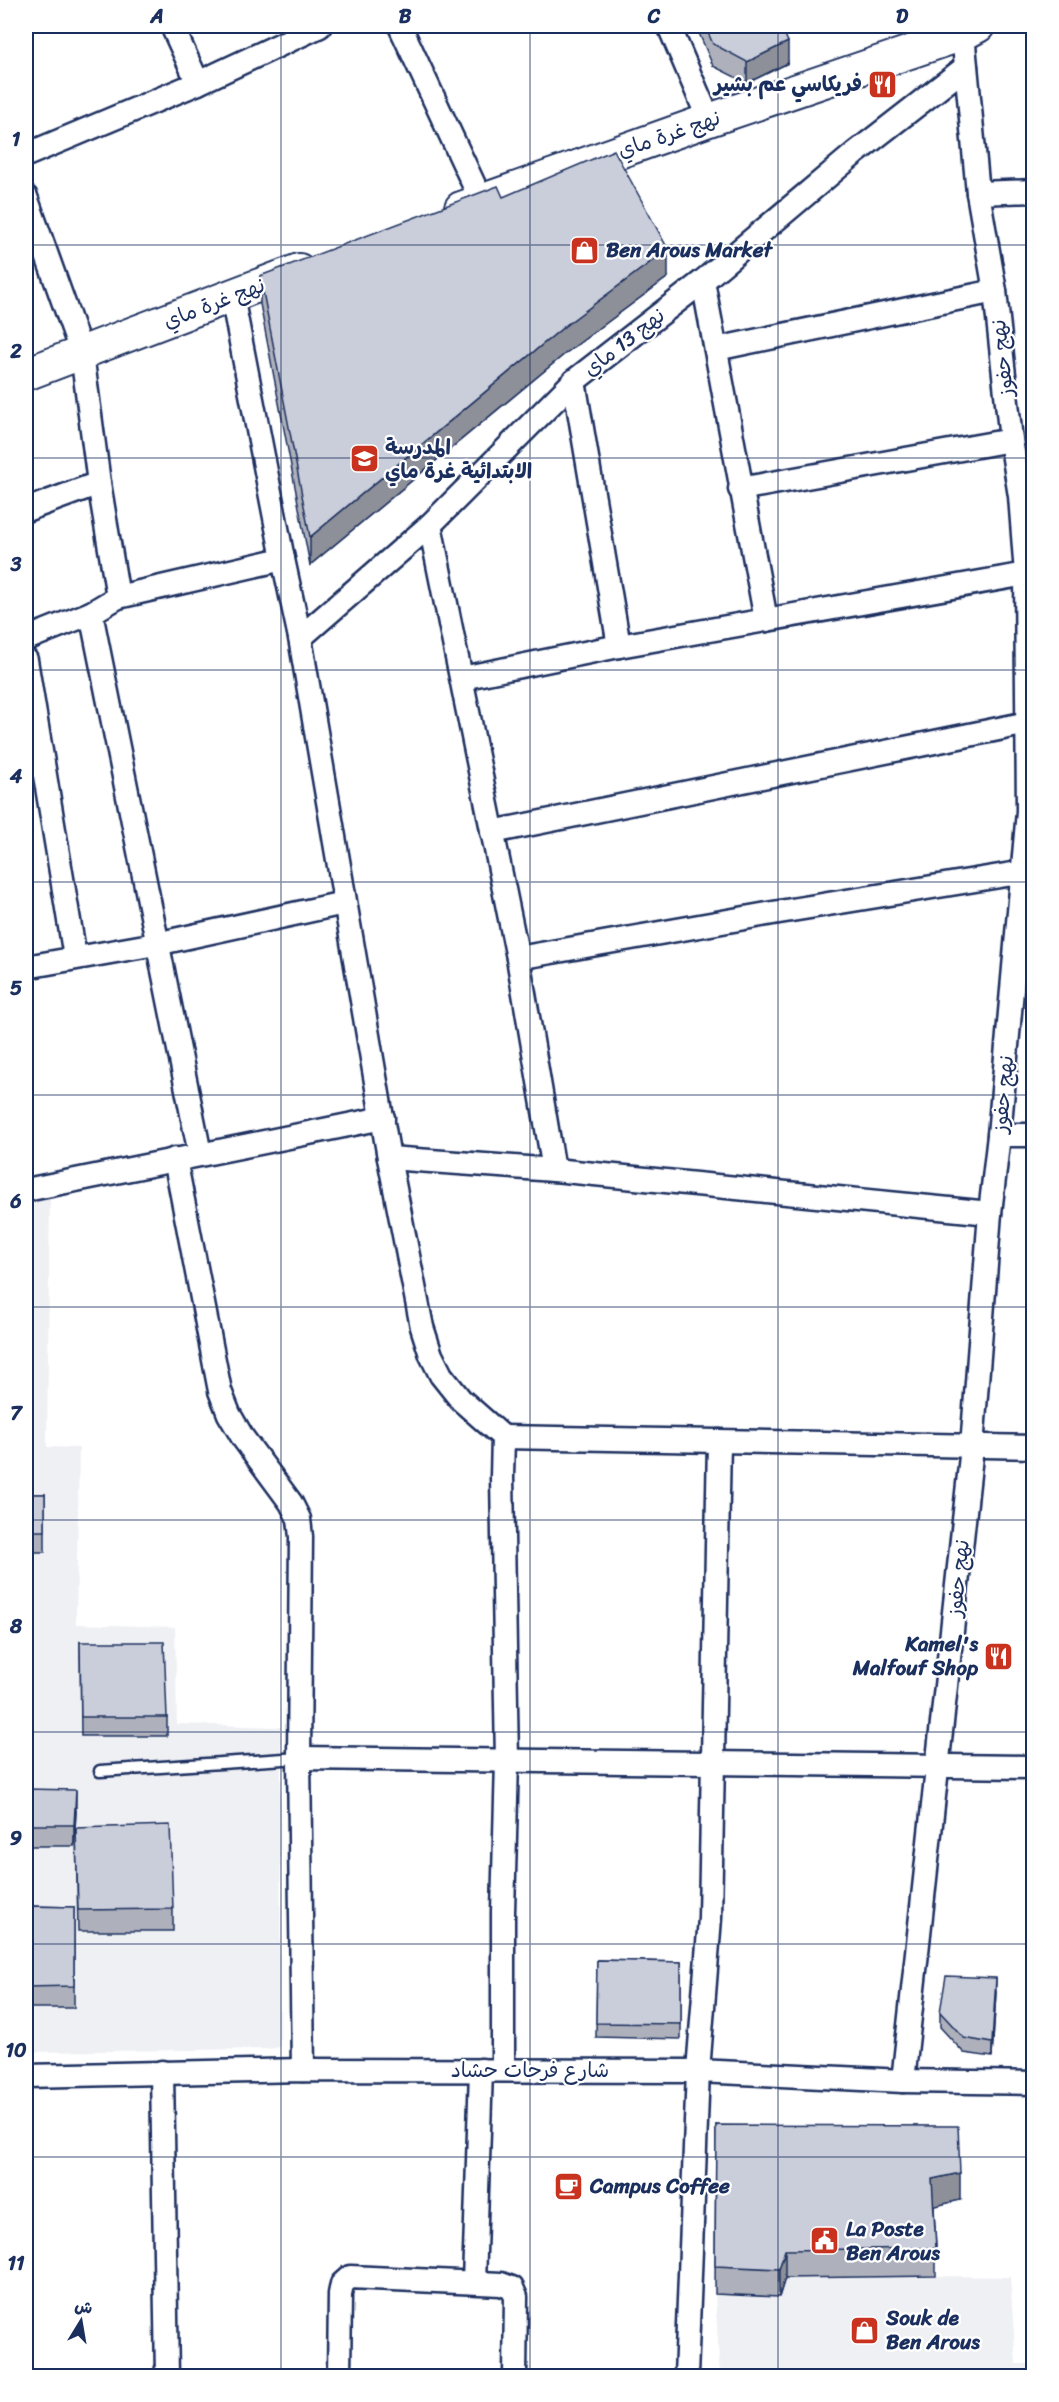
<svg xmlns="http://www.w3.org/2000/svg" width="1059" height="2402" font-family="Sriracha,'Playpen Sans Arabic',sans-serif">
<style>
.built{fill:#eff0f4}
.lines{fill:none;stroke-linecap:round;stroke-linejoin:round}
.lane-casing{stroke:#1b2f5e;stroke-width:15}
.street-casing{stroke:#1b2f5e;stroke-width:27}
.secondary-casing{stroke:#1b2f5e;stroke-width:36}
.lane{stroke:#fff;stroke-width:10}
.street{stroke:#fff;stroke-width:22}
.secondary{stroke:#fff;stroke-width:32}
.wall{fill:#aeb1bb;stroke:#1b2f5e;stroke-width:1.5}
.shaded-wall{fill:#8d9099;stroke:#1b2f5e;stroke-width:1.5}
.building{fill:#caceda;stroke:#1b2f5e;stroke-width:1.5}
.grid{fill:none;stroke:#1b2f5e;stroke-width:1.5;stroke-opacity:0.55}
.labels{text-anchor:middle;stroke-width:4.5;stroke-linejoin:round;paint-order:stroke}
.poi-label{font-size:21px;font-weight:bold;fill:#1b2f5e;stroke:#fff;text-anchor:start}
.street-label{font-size:21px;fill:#1b2f5e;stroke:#fff}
.neatline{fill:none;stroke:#1b2f5e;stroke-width:2}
.grid-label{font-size:20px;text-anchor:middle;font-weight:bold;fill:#1b2f5e}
</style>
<rect width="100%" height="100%" fill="#fff"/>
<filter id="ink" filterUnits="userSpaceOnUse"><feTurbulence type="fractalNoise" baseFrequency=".0167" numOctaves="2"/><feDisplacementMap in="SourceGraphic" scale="12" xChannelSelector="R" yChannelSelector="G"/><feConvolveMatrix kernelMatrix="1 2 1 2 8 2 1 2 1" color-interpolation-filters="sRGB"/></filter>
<g filter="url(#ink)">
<!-- built -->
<g class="built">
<path d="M50,1185L47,1447L79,1448L76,1624L175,1627L177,1724L281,1727L280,2047L268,2049L26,2052V1190Z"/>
<path d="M936,2276L1010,2277L1016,2364H1033V2376H720L715,2294L779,2297L785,2278Z"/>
</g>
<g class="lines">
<defs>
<path id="lane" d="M100,1771L299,1758"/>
<g id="street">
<path d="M172,26L198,83"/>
<path d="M400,26L481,200"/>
<path d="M669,26L709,120"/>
<path d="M26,155L198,83L320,26"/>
<path d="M978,193L1034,191"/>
<path d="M26,197L82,354L99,483L118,597"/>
<path d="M703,281L766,620"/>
<path d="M232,296L283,559L300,638L389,1158L422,1327L431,1355L441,1375L461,1400L503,1437L502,1477L507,1761L503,1912V2069"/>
<path d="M716,349L995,291"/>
<path d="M574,381L619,646"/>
<path d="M740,489L1011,440"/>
<path d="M26,510L99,483"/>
<path d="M430,525L518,958L554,1170"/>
<path d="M91,613L200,1154"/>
<path d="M300,638L430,525L574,381L703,281L854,154L966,67"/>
<path d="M26,639L91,613L118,597L283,559"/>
<path d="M26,660L75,957"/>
<path d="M462,678L619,646L1026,574"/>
<path d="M492,832L1028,723"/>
<path d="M518,958L773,913L1024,872"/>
<path d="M26,967L156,944L344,903"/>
<path d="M999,1135H1034"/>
<path d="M389,1158L554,1170L990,1213"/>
<path d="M175,1159L220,1391L229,1414L243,1438L291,1503L299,1519L301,1537L299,1758L303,2070"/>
<path d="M26,1190L383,1118"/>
<path d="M503,1437L1034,1447"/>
<path d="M299,1758L1034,1767"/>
<path d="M162,2072L167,2376"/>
<path d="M26,2076L303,2070L698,2071L903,2081L1034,2083"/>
<path d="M903,2081L972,1447L990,1213L999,1135L1028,811L1026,574L1020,496L1011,440L995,291L978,193L963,34"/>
<path d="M474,2282L481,2070"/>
<path d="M339,2376L340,2294L342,2284L350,2277L501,2284L512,2288L516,2297L515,2376"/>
<path d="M686,2376L698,2071L710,1918L719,1441"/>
</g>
<g id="secondary">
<path d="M461,208L709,120L963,34L978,26"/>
<path d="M26,374L299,270"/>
</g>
</defs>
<!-- lane casing -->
<use href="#lane" class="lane-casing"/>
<!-- street casing -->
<use href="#street" class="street-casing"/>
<!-- secondary casing -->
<use href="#secondary" class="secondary-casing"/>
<!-- lane -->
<use href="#lane" class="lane"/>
<!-- street -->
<use href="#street" class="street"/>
<!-- secondary -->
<use href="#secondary" class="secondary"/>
</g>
<!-- wall -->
<g class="wall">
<path d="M696,26H781L788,63L747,83L713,66Z"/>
<path d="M503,197L668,277L566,353L310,565L260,304V276Z"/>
<path d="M26,1387L30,1422V1444H26Z"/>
<rect x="26" y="1494" width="19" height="58"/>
<path d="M26,1634L28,1674V1695H26Z"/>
<path d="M80,1642L167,1717V1736H81Z"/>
<path d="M26,1789L76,1811L74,1846H26Z"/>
<path d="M76,1828L173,1909V1931H78Z"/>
<path d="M26,1906L74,1907V2008H26Z"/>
<path d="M597,1960L681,1962V2039L596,2037Z"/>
<path d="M996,1992L992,2057L964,2053L940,2027V2012Z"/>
<path d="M716,2125L960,2200L934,2206L936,2248V2276L785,2278L779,2297L715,2294Z"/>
</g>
<!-- shaded-wall -->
<g class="shaded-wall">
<path d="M788,42V63L747,83V62Z"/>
<path d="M668,249V277L566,353L310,565V537L566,325Z"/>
<path d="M76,1790V1811L74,1846V1825Z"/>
<path d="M996,1978V1992L992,2057V2043Z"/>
<path d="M960,2173V2200L932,2207V2179Z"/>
<path d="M785,2250V2278L779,2297V2269Z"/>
</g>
<!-- building -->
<g class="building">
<path d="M705,26H781L788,42L747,62L713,44Z"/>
<path d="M614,150L668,249L566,325L310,537L260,276L498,186L503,197Z"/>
<path d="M26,1387H29L30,1422H26Z"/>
<rect x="26" y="1494" width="19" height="37"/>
<path d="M26,1634H27L28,1674H26Z"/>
<path d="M80,1642H164L167,1717H81Z"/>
<path d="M26,1789L76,1790L74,1825H26Z"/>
<path d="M170,1825L173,1909L78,1910L76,1828Z"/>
<path d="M26,1906L74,1907V1986L26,1987Z"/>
<path d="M597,1960L681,1962V2024L596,2023Z"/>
<path d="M946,1976L996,1978L992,2043L964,2038L940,2012Z"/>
<path d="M716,2125L958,2126L960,2173L932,2179L936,2248L785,2250L779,2269L715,2266Z"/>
</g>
</g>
<!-- grid -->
<path class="grid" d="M281,26V2376M530,26V2376M778,26V2376M26,245H1034M26,458H1034M26,670H1034M26,882H1034M26,1095H1034M26,1307H1034M26,1520H1034M26,1732H1034M26,1944H1034M26,2157H1034"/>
<!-- icons -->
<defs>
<symbol id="restaurant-square" viewBox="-11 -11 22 22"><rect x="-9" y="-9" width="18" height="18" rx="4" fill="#c8321e" stroke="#fff"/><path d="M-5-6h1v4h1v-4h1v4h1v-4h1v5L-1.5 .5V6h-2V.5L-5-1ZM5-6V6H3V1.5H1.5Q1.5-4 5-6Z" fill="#fff"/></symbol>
<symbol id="shop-square" viewBox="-11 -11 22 22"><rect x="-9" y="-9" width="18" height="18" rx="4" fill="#c8321e" stroke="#fff"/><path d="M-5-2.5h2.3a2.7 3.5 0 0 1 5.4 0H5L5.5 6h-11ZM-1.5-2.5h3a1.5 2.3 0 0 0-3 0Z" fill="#fff"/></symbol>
<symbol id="school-square" viewBox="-11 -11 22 22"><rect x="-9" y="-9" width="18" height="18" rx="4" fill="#c8321e" stroke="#fff"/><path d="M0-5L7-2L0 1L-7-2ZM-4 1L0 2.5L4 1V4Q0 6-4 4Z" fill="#fff"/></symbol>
<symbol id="cafe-square" viewBox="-11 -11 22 22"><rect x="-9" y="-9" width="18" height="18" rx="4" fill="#c8321e" stroke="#fff"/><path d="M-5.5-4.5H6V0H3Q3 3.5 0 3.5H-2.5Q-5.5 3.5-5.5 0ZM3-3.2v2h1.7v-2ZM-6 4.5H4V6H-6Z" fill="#fff"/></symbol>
<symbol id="civic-square" viewBox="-11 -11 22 22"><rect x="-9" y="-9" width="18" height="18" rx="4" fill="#c8321e" stroke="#fff"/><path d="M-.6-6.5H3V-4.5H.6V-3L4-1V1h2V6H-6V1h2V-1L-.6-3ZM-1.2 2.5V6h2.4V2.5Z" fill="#fff"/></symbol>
</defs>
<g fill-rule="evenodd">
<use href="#restaurant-square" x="866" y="68" width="33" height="33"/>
<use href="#shop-square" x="568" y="234" width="33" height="33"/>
<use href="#school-square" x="348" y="442" width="33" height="33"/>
<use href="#restaurant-square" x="982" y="1640" width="33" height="33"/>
<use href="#cafe-square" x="552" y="2170" width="33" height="33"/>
<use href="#civic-square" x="808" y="2224" width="33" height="33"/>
<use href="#shop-square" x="848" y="2314" width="33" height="33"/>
</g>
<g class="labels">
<!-- poi labels -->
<g class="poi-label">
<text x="862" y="91" text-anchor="end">فريكاسي عم بشير</text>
<text x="606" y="257">Ben Arous Market</text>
<text x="385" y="454">المدرسة<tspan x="385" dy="24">الابتدائية غرة ماي</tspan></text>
<text x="978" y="1651" text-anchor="end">Kamel's<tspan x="978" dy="24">Malfouf Shop</tspan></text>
<text x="590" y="2193">Campus Coffee</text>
<text x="846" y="2236">La Poste<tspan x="846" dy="24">Ben Arous</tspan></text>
<text x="886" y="2325">Souk de<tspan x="886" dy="24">Ben Arous</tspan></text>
</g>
<!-- street labels -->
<g class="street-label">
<text transform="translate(669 134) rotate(-19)" y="7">نهج غرة ماي</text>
<text transform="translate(214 303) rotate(-21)" y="7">نهج غرة ماي</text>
<text transform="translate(624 342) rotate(-38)" y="7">نهج 13 ماي</text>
<text transform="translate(1002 358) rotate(-96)" y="7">نهج حفوز</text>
<text transform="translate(1003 1094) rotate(-85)" y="7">نهج حفوز</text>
<text transform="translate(958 1578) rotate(-84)" y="7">نهج حفوز</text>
<text x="530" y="2077">شارع فرحات حشاد</text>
</g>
</g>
<!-- margin -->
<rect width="1059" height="2402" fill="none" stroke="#fff" stroke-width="66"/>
<!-- north arrow -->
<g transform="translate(81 2321) rotate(11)" stroke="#ffffff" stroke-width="4.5" paint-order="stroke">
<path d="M0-4.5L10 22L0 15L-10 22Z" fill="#1b2f5e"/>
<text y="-9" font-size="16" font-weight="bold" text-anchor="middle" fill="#1b2f5e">ش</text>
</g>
<rect x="33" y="33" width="993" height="2336" class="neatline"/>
<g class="grid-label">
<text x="157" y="23">A</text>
<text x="405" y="23">B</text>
<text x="654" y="23">C</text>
<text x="902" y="23">D</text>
<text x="16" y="146">1</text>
<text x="16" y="358">2</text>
<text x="16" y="571">3</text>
<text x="16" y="783">4</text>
<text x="16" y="995">5</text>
<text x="16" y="1208">6</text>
<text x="16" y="1420">7</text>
<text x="16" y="1633">8</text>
<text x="16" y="1845">9</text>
<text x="16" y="2057">10</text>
<text x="16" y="2270">11</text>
</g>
</svg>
